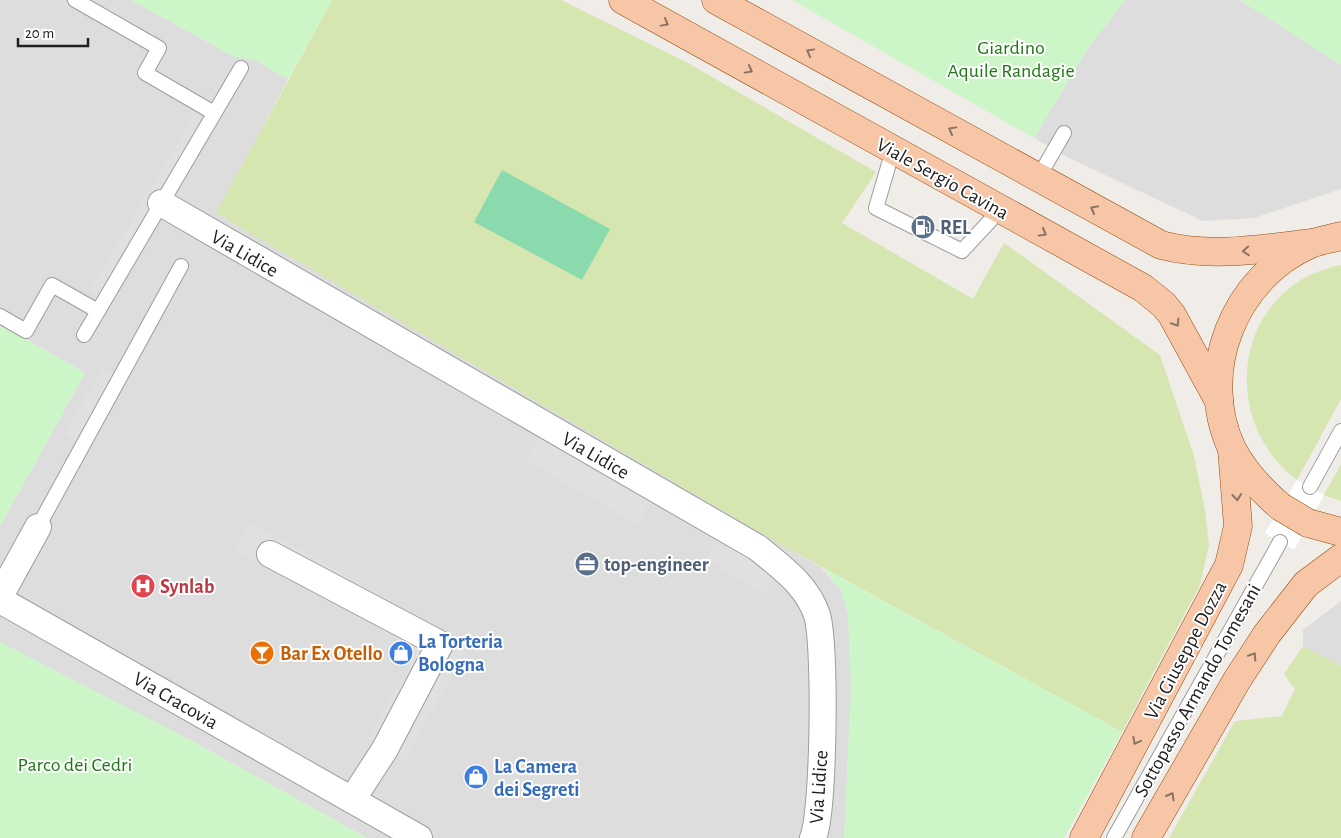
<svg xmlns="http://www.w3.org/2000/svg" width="1341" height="838" font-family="'Alegreya Sans',sans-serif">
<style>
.residential{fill:#deddde}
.grass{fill:#d5e6b1}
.park{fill:#cdf6c8}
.pitch{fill:#8bdaae}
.parking{fill:#e0e0e0}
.pier{fill:#fff}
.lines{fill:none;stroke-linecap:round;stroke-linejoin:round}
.service-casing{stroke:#9d9d9d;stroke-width:16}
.minor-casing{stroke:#9d9d9d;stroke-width:28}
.primary-casing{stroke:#934d0a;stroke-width:29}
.service{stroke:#fff;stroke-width:14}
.minor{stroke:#fff;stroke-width:26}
.primary{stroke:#f6c6a7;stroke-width:28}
.primary-bridge-casing{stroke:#934d0a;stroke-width:29;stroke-linecap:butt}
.primary-bridge{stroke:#f6c6a7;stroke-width:28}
.oneway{stroke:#8b7364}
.labels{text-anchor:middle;stroke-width:4;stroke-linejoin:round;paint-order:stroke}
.park-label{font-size:20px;fill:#1d7a13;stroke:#fff}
.street-label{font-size:20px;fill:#202020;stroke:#fff}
.service-label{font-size:20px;font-weight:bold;fill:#4e5e75;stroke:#fff;text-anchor:start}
.health-label{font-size:20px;font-weight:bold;fill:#be3a42;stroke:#fff;text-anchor:start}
.shop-label{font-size:20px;font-weight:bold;fill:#366cbe;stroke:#fff;text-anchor:start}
.food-label{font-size:20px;font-weight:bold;fill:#c56008;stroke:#fff;text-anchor:start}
</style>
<rect width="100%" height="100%" fill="#f0ece8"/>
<!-- residential -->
<g class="residential">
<path d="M0,0H131L233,56L257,61L288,79L217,213L822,568L841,591L848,614L851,689L844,838H367L194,742L0,643V526L85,373L0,324Z"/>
<path d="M1125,0H1240L1341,65V189L1254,218L1203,221L1067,157L1034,138L1086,51Z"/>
<path d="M1341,601V666L1303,646V630Z"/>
</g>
<!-- grass -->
<g class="grass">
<path d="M332,0H561L688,63L876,172L842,223L973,299L1004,243L1160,355L1194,456L1205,510L1209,545L1200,585L1122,732L771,539L216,213Z"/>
<path d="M1341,265V399L1297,480C1215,418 1236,285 1341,265Z"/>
<path d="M1341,464V501L1324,495Z"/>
<path d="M1303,646L1341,666V838H1169L1235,721L1282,716L1295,689L1284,674Z"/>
</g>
<!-- park -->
<g class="park">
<path d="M131,0H332L288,79L257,61L233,56Z"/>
<path d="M792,0H1125L1086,51L1034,138Z"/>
<path d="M1240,0H1341V65Z"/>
<path d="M0,324L85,373L0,526Z"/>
<path d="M823,568L1122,732L1064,838H844L851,689L848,614L841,591Z"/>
<path d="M0,642L194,742L367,838H0Z"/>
</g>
<!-- pitch -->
<path class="pitch" d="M502,170L610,229L582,280L474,222Z"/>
<!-- parking -->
<g class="parking">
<path d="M194,115L208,123L104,301L89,291Z"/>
<path d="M101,369L119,378L83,445L65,435Z"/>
<path d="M540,435L652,499L637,524L525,460Z"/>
<path d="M251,522L468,645L405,761L368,739L417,652L349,610L235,552Z"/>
<path d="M720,535L779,569L764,595L706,559Z"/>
</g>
<!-- pier -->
<path class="pier" d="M1297,480L1324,495L1294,550L1265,533Z"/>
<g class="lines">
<defs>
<g id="service">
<path d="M75,0L159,48L145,73L214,113"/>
<path d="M893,150L876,208L962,251L1000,210"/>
<path d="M1038,178L1064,133"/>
<path d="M0,316L26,331L52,285L98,311"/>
<path d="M84,335L241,68"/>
<path d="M1310,487L1341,431"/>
<path d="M38,527L181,266"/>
<path d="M1114,838L1280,542"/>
</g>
<g id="minor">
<path d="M161,203L758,548C782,568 807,585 817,615C826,644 824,812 813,838"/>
<path d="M270,554L440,644L385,749L352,800"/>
<path d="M0,596L38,527"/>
<path d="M0,600L419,838"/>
</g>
<g id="primary">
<path d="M623,0L1143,288L1164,305L1172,315L1219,401"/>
<path d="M716,0L1161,245C1211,258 1261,249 1312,243"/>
<path d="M1281,507C1261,490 1244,472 1232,449C1196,372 1234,277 1311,244C1320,240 1331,239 1341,236"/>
<path d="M1308,523L1341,532"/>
<path d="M1084,838L1229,565L1238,526L1232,449"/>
<path d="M1146,838L1237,680L1267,634L1306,584L1341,558"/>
</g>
</defs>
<!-- service casing -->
<use href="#service" class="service-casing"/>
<!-- minor casing -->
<use href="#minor" class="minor-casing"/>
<!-- primary casing -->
<use href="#primary" class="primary-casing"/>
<!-- service -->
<use href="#service" class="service"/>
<!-- minor -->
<use href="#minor" class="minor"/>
<!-- primary -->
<use href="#primary" class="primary"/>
<defs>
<path id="primary-bridge" d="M1281,507L1308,523"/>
</defs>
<!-- primary-bridge casing -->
<use href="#primary-bridge" class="primary-bridge-casing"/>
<!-- primary-bridge -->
<use href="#primary-bridge" class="primary-bridge"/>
</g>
<!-- one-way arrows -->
<defs><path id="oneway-chevron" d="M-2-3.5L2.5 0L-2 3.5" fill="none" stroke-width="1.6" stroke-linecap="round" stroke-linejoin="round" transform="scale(1.25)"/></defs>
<g class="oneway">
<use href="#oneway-chevron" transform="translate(665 23) rotate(29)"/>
<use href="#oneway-chevron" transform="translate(810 52) rotate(-151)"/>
<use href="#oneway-chevron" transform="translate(749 70) rotate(29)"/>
<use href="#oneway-chevron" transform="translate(952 130) rotate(-151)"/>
<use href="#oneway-chevron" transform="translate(1094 209) rotate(-151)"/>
<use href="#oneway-chevron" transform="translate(1043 233) rotate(29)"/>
<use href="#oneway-chevron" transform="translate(1246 251) rotate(176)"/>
<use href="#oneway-chevron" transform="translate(1176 323) rotate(58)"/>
<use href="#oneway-chevron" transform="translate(1237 497) rotate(84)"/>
<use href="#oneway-chevron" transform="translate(1253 656) rotate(-57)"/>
<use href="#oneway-chevron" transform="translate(1136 741) rotate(118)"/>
<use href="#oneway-chevron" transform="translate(1171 796) rotate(-60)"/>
</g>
<!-- icons -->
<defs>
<symbol id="fuel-disc" viewBox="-11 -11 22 22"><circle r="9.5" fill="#5c6f8a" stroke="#fff"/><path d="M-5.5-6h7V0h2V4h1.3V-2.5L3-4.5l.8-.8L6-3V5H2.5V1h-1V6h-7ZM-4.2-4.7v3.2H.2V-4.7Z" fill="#fff"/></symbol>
<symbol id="office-disc" viewBox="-11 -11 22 22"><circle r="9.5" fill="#5c6f8a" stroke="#fff"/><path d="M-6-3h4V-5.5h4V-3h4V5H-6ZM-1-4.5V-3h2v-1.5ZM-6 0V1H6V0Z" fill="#fff"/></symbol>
<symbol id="hospital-disc" viewBox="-11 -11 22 22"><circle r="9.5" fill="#e0444e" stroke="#fff"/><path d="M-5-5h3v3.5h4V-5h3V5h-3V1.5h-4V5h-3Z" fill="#fff"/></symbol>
<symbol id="bar-disc" viewBox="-11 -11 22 22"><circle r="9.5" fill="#e8710a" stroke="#fff"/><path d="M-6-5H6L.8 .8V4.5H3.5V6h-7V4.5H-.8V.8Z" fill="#fff"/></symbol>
<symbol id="shop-disc" viewBox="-11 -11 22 22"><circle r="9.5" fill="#3f7fe0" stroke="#fff"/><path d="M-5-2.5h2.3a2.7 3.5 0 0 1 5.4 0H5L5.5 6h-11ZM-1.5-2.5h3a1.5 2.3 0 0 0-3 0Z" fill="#fff"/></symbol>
</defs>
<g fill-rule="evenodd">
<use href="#fuel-disc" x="909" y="213" width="28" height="28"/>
<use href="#office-disc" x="573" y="550" width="28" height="28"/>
<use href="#hospital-disc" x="129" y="572" width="28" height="28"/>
<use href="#bar-disc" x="248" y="639" width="28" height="28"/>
<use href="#shop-disc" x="387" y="639" width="28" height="28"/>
<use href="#shop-disc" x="462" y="763" width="28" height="28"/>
</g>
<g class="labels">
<!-- park labels -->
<g class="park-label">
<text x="1011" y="54">Giardino<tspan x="1011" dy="23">Aquile Randagie</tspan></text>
<text x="75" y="771">Parco dei Cedri</text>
</g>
<!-- street labels -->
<g class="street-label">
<text transform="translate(943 178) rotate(29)" y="7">Viale Sergio Cavina</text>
<text transform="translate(245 253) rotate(30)" y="7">Via Lidice</text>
<text transform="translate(596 455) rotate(30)" y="7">Via Lidice</text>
<text transform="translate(1185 650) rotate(-62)" y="7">Via Giuseppe Dozza</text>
<text transform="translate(1197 690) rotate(-61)" y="7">Sottopasso Armando Tomesani</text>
<text transform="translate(176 700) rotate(30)" y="7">Via Cracovia</text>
<text transform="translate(818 787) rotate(-86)" y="7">Via Lidice</text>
</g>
<!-- service labels -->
<g class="service-label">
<text x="940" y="234">REL</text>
<text x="604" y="571">top-engineer</text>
</g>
<!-- health labels -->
<g class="health-label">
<text x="160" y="593">Synlab</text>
</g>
<!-- shop labels -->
<g class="shop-label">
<text x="418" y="648">La Torteria<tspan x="418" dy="23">Bologna</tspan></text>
<text x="494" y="773">La Camera<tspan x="494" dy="23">dei Segreti</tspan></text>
</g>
<!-- food labels -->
<g class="food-label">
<text x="280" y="660">Bar Ex Otello</text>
</g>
</g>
<!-- scale -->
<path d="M18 38v8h70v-8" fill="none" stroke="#202020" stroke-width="2.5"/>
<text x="25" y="38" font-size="15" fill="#202020" stroke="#ffffff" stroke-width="4" paint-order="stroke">20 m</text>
</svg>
